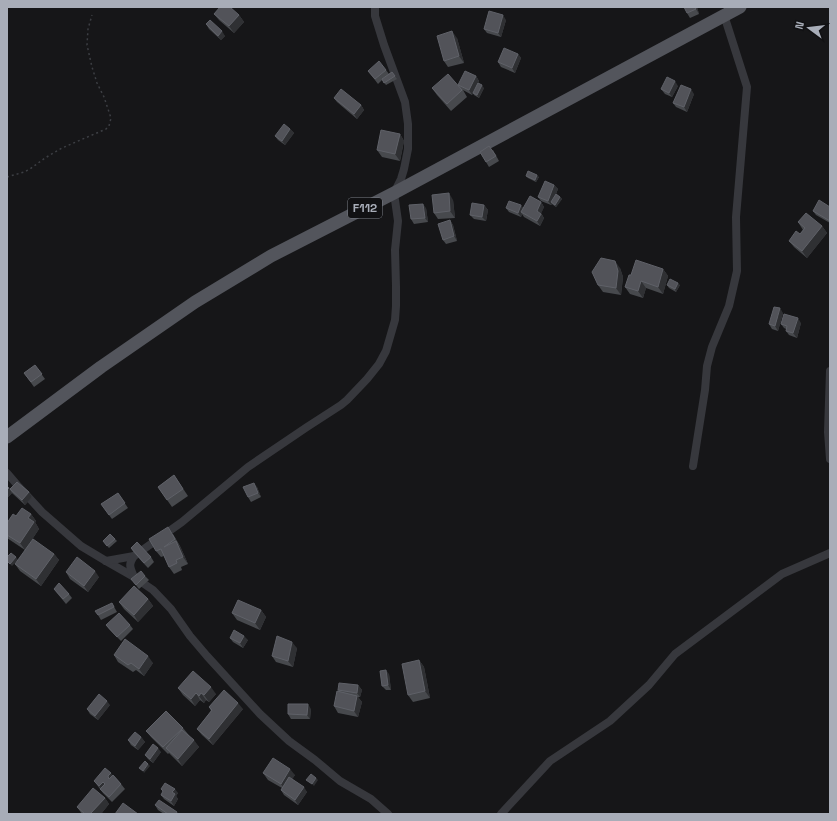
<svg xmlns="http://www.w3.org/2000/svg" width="837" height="821" font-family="'Space Grotesk',sans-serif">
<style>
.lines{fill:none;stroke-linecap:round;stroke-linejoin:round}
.path{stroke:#3d3f44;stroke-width:1.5;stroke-dasharray:2 3;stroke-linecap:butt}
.street{stroke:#37383d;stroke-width:8}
.primary{stroke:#53555c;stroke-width:13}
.wall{fill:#47494d}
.shaded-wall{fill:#2f3033}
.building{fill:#525359;stroke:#5f6168}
.labels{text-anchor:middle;stroke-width:3;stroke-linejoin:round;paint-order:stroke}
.shield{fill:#111113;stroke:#7b7e86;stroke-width:1}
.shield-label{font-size:12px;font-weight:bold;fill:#a8adb8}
</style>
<rect width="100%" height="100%" fill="#161618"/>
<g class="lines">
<!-- path -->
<path class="path" d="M7,177L24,172L30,169L45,158L62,148L106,129L109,126L111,118L104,97L97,83L92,67L87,45L88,29L92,15"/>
<!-- street -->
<g class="street">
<path d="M830,371L828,432L830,459"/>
<path d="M693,466L705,390L707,366L712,347L729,306L737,271L736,217L747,87L724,15"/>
<path d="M7,473L19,487L42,512L81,546L106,561L134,577L153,590L171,609L190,636L207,656L260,714L289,741L315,760L340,781L371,799L388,814"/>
<path d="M106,561L134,556"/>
<path d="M134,577C130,567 128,565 134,556L182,522L248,467L307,427L341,405L347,400L367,379L379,364L386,351L395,320L396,306V286L395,250L398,221L394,193L401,179L404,169L408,149V124L405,102L384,45L375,16V7"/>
<path d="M501,814L550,761L610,721L649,685L675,654L782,574L830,553"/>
</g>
<!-- primary -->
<path class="primary" d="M7,437L101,367L195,302L271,256L394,193L740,7"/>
</g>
<!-- wall -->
<g class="wall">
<path d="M697,7L699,14L690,18L687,13Z"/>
<path d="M214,14L239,15L244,22L234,33L219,20Z"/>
<path d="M506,20L501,37L487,33L484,29Z"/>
<path d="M206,24L225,36L221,40L209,29Z"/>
<path d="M457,38L464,63L448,67L444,61Z"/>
<path d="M518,54L521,58L515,73L501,67L498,62Z"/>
<path d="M386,70L389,74L392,72L397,79L386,85L382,80L378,84L368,71Z"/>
<path d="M476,76L479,81L473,92L484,88L479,98L474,95L473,93L472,95L463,90L467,97L451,111L437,95L432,88L458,85Z"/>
<path d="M678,86L672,97L665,94L661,89Z"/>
<path d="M694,94L687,112L676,107L673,103Z"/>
<path d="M334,98L361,105L364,110L357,119L337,102Z"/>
<path d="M290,129L294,133L285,145L278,140L275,136Z"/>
<path d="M400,134L404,141L400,161L382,157L377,150Z"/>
<path d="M493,150L499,161L489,167L480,152Z"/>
<path d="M526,176L539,177L536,182L528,178Z"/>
<path d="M554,185L558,189L556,194L560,197L562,199L556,207L552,204L551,205L541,201L538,197Z"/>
<path d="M453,200L455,218L438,219L434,213Z"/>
<path d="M541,202L544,207L541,213L544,218L540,226L524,217L522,214L521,217L509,212L506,208L521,205L523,208Z"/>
<path d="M484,205L488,210L486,221L474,219L470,215Z"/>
<path d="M830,207V223L816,215L813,211Z"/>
<path d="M426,208L428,222L414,224L411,219Z"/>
<path d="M450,220L453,225L457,241L446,244L443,240Z"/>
<path d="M798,222L822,226L827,233L807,258L794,247L789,241L800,234L803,230Z"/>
<path d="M620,268L623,277L621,295L603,292L598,285Z"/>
<path d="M663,269L668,276L663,294L646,288L643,298L630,294L625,287L631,275Z"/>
<path d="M667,285H680L676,292L669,288Z"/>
<path d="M783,313L778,331L772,329L769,324Z"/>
<path d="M801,323L797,338L789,335L786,331V329L784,328L781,324Z"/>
<path d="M35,365L45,379L34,387L24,373Z"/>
<path d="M174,475L188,496L172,507L158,487Z"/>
<path d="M7,486L10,489L29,492L32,497L25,505L12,493L7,498Z"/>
<path d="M257,487L261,497L251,502L248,497Z"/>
<path d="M118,493L128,508L112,519L101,504Z"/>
<path d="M31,514L36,521L35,522L39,529L25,550L7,538V523Z"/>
<path d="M173,534L180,546L188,564L181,567L182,570L174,574L169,567L164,556L161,557L156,551Z"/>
<path d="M115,539L117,541L109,548L103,541Z"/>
<path d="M131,548L151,557L154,562L148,568L134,553Z"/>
<path d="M54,554L59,560L41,586L20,571L15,564Z"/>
<path d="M66,572L99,577L88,592L70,579Z"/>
<path d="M145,576L149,580L139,589L131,579Z"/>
<path d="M54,589L69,594L72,598L66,604L57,593Z"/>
<path d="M148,599L153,606L138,622L124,609L119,602Z"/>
<path d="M112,603L117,612L101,620L98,615Z"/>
<path d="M261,610L266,617L260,630L237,620L232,613Z"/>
<path d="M106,625H130L133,629L121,641L109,629Z"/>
<path d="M230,638L248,640L243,648L233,642Z"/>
<path d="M297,648L293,667L276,662L272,656Z"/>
<path d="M114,655L153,663L144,676L136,670L133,672L118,662Z"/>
<path d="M419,660L424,667L430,698L413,702L408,695Z"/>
<path d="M389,674L391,690H386L382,686Z"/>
<path d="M358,685L362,690L360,697H358L362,702L358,717L338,713L334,706L339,692L338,690Z"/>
<path d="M178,688L216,694L209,702L206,700L204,703L200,700L195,706L183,695Z"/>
<path d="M110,705L98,720L90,714L87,709Z"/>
<path d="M209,707L243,709L213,745L202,735L197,729L211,711Z"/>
<path d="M311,709L310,719H291L288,714Z"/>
<path d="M183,728L188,734L199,747L182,766L169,753L168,754L151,737L146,731Z"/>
<path d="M141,737L145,742L138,750L131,745L128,740Z"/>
<path d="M161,752L153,763L148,759L145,755Z"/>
<path d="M263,773L295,775L292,779L307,792L298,805L284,795L281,790L282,788L268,780Z"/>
<path d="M114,776L121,784L125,789L112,802L103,793L94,781Z"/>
<path d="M161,789L178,793L176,796L178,799L174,806L164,799L161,795L163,792Z"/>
<path d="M105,798L109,804L101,814H82L77,807Z"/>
<path d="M155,805L179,814H164L158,810Z"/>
</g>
<!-- shaded-wall -->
<g class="shaded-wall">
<path d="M695,7H697L699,14L696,9Z"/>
<path d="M239,15L244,22L234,33L229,26Z"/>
<path d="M503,15L506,20L501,37L498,33Z"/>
<path d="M222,31L225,36L221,40L218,36Z"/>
<path d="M452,31L457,38L464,63L459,56Z"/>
<path d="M518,54L521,58L515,73L512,68Z"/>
<path d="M476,76L479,81L472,95L469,90Z"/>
<path d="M675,81L678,86L672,97L669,93Z"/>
<path d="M482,85L484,88L479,98L477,95Z"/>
<path d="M691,89L694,94L687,112L684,107Z"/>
<path d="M361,105L364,110L357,119L354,114Z"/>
<path d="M290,129L294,133L285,145L282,141Z"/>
<path d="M400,134L404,141L400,161L395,154Z"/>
<path d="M537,175L539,177L536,182L535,180Z"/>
<path d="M554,185L558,189L552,203L551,202L552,204L551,205L548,201Z"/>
<path d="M449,193L453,200L455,218L450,211Z"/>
<path d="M560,197L562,199L556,207L555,205Z"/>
<path d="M541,202L544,207L540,216L537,211Z"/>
<path d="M423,204L426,208L428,222L425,218Z"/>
<path d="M484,205L488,210L486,221L482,217Z"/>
<path d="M521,205L524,210L521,212L522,214L521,217L518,213Z"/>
<path d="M541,214L544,218L540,226L537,221Z"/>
<path d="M450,220L453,225L457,241L454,236Z"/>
<path d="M822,226L827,233L807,258L802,251Z"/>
<path d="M615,261L620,268L623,277L621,295L616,288Z"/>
<path d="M663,269L668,276L663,294L658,287Z"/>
<path d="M641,281L646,288L643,298L638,291Z"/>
<path d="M678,283L680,285L676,292L675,289Z"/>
<path d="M780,308L783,313L778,331L775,326Z"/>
<path d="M798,318L801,323L797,338L793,333Z"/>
<path d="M254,483L257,487L261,497L258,493Z"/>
<path d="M9,488L12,493L7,498V490Z"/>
<path d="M29,492L32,497L25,505L22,500Z"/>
<path d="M31,514L36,521L35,522L39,529L25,550L20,543L28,518Z"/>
<path d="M176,541L181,548L188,564L183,557Z"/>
<path d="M54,554L59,560L41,586L36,579Z"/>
<path d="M16,557L18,560L12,566L10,564Z"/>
<path d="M95,571L99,577L88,592L84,586Z"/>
<path d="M148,599L153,606L138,622L134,615Z"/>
<path d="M261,610L266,617L260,630L255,623Z"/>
<path d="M244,636L248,640L243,648L240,643Z"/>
<path d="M292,642L297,648L293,667L288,661Z"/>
<path d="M148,656L153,663L144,676L139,669Z"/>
<path d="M419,660L424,667L430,698L425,691Z"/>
<path d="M386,670L389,674L391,690L388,685Z"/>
<path d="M358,685L362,690L360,697L357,693Z"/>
<path d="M211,687L216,694L209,702L204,695Z"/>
<path d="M196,693L200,700L195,706L191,699Z"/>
<path d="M201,693L206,700L204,703L199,696Z"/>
<path d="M357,696L362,702L358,717L354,711Z"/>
<path d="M107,701L110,705L98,720L95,716Z"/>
<path d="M238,703L243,709L213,745L209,739Z"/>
<path d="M308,704L311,709L310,719L307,715Z"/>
<path d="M141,737L145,742L138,750L135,746Z"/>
<path d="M194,740L199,747L182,766L178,759Z"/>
<path d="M158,748L161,752L153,763L150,759Z"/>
<path d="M148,764L150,766L144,773L143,771Z"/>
<path d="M290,769L295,775L285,790L281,784Z"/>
<path d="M111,773L114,777L112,784L108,776Z"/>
<path d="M316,778L318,780L314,786L312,784Z"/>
<path d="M103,782L106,786L102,790L99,786Z"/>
<path d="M304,787L307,792L298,805L295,800Z"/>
<path d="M175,789L178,793L176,796L178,799L174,806L171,801L172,792Z"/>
<path d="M105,798L109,804L101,814H90Z"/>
</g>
<!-- building -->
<g class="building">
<path d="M220,7H230L239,15L229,26L214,14Z"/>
<path d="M684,7H695L696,9L687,13Z"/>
<path d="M489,11L503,15L498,33L484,29Z"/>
<path d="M210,20L222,31L218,36L206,24Z"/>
<path d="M452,31L459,56L444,61L437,36Z"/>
<path d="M504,48L518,54L512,68L498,62Z"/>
<path d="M379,61L386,70L375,79L368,71Z"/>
<path d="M465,71L476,76L469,90L458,85Z"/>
<path d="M392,72L395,76L384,83L382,79Z"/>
<path d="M448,74L462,90L447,104L432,88Z"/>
<path d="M667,77L675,81L669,93L661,89Z"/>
<path d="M478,83L482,85L477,95L473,93Z"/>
<path d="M681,85L691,89L684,107L673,103Z"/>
<path d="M341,89L361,105L354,114L334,98Z"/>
<path d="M284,124L290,129L282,141L275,136Z"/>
<path d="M381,130L400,134L395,154L377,150Z"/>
<path d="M489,146L496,156L486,162L480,152Z"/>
<path d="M528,171L537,175L535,180L526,176Z"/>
<path d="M545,181L554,185L548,201L538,197Z"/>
<path d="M449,193L450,211L434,213L432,195Z"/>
<path d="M556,194L560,197L555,205L551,202Z"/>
<path d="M530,196L541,202L537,211L541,214L537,221L521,212Z"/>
<path d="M819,200L830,207V221L813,211Z"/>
<path d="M509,201L521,205L518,213L506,208Z"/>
<path d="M472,203L484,205L482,217L470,215Z"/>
<path d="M423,204L425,218L411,219L409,205Z"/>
<path d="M806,213L822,226L802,251L789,241L796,231L800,234L805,228L798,222Z"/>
<path d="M450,220L454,236L443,240L438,224Z"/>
<path d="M601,258L615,261L618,271L616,288L598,285L592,272Z"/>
<path d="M636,260L663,269L658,287L641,281L638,291L625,287L629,275H631Z"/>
<path d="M670,279L678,283L675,289L667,285Z"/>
<path d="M774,307L780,308L775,326L769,324Z"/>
<path d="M784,314L798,318L793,333L786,331L787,326L781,324Z"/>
<path d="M35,365L42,374L31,382L24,373Z"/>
<path d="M174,475L183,489L167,500L158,487Z"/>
<path d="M17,482L29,492L22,500L10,489Z"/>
<path d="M254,483L258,493L248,497L243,487Z"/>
<path d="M7,486L9,488L7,490Z"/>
<path d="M118,493L125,503L109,515L101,504Z"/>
<path d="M22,508L31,514L28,518L34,522L20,543L7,535V523L13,514L16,516Z"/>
<path d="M168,527L175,539L164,547L176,541L183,557L176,560L177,563L169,567L161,549L156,551L149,539Z"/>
<path d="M110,534L115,539L107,546L103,541Z"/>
<path d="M33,539L54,554L36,579L15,564Z"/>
<path d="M137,542L151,557L144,563L131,548Z"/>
<path d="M11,553L16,557L10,564L7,561V557Z"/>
<path d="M77,557L95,571L84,586L66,572Z"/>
<path d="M141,571L145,576L136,585L131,579Z"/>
<path d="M59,583L69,594L63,599L54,589Z"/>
<path d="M134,586L148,599L134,615L119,602Z"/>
<path d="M238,600L261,610L255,623L232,613Z"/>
<path d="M112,603L114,607L98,615L95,611Z"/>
<path d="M119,613L130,625L117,637L106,625Z"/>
<path d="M234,630L244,636L240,643L230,638Z"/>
<path d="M277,636L292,642L288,661L272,656Z"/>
<path d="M125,639L148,656L139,669L131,663L128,665L114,655Z"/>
<path d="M419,660L425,691L408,695L402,664Z"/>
<path d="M386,670L388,685L382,686L380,671Z"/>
<path d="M193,671L211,687L204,695L201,693L199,696L196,693L191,699L178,688Z"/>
<path d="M339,683L358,685L357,693L338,690Z"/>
<path d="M224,690L238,703L209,739L197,729L212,710L209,707Z"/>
<path d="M337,691L357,696L354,711L334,706Z"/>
<path d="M99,694L107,701L95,716L87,709Z"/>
<path d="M288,704H308L307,715L288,714Z"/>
<path d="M166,711L183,728L163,747L146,731Z"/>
<path d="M182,730L194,740L178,759L166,748Z"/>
<path d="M135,732L141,737L135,746L128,740Z"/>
<path d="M153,744L158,748L150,759L145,755Z"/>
<path d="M273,758L290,769L281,784L263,773Z"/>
<path d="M145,761L148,764L143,771L139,768Z"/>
<path d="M105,768L111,773L108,776L109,779L113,775L121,784L109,797L100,789L105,784L103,782L99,786L94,781Z"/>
<path d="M311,774L316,778L312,784L306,780Z"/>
<path d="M289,777L304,787L295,800L281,790Z"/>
<path d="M165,783L175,789L172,792L175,794L171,801L161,795L163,791L161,789Z"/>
<path d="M93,788L105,798L90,814H85L77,807Z"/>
<path d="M159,800L177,812L176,814H168L155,805Z"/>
<path d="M123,803L138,814H115Z"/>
</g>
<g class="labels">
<!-- shield labels -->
<rect class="shield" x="348" y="198" width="34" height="20" rx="3"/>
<g class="shield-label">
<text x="365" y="212">F112</text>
</g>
</g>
<!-- border -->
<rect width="837" height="821" fill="none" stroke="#a8adb8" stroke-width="16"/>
<!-- north arrow -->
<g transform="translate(809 28) rotate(285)" stroke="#111113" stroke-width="3" paint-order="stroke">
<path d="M0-3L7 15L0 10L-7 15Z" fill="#a8adb8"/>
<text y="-6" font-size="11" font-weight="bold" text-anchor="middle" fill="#a8adb8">N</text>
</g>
</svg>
